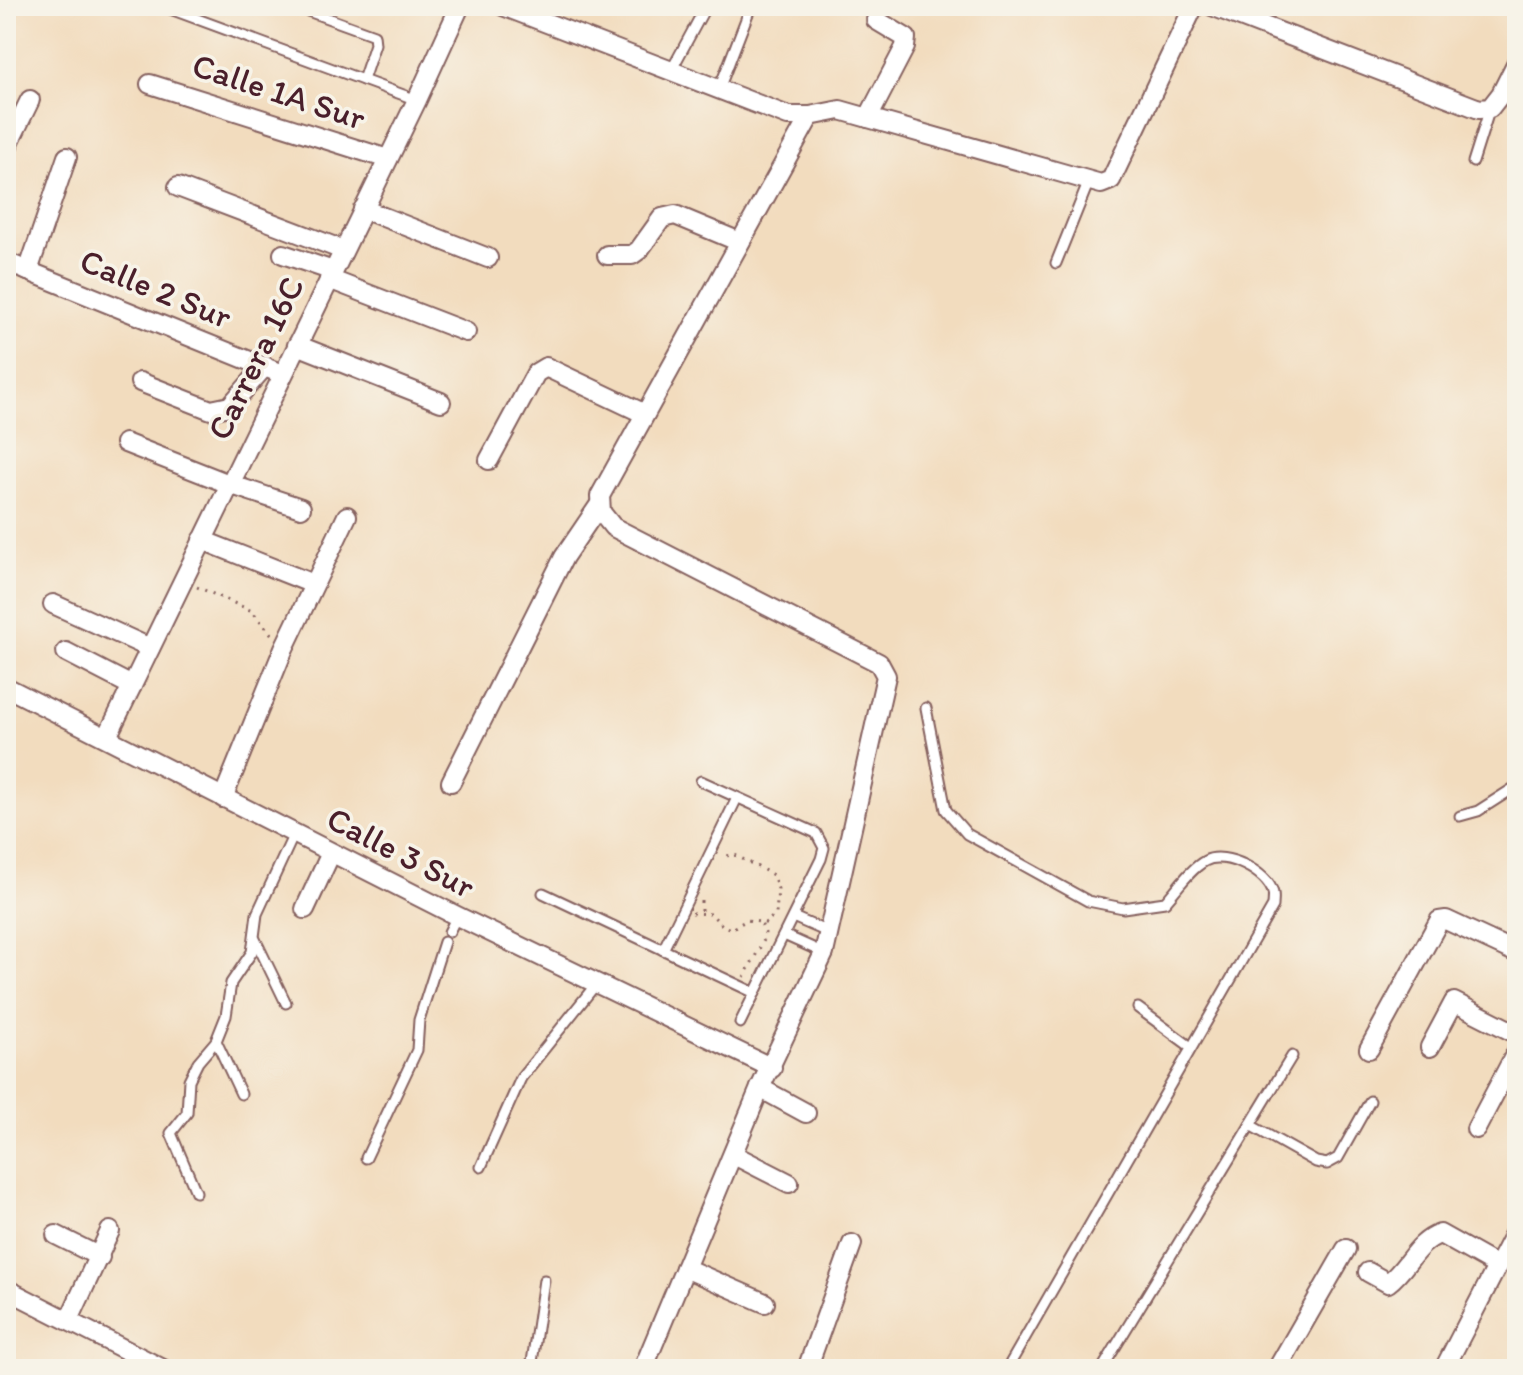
<svg xmlns="http://www.w3.org/2000/svg" width="1523" height="1375" font-family="Itim,sans-serif">
<style>
.lines{fill:none;stroke-linecap:round;stroke-linejoin:round}
.lane-casing{stroke:#85615e;stroke-width:13}
.street-casing{stroke:#85615e;stroke-width:22}
.path{stroke:#85615e;stroke-width:3;stroke-dasharray:2 6;stroke-linecap:butt}
.lane{stroke:#fff;stroke-width:9}
.street{stroke:#fff;stroke-width:18}
.labels{text-anchor:middle;stroke-width:7;stroke-linejoin:round;paint-order:stroke}
.street-label{font-size:34px;fill:#4a1f2b;stroke:#f7f3e8}
</style>
<rect width="100%" height="100%" fill="#f7f3e8"/>
<filter id="ink" filterUnits="userSpaceOnUse"><feTurbulence type="fractalNoise" baseFrequency=".0125" numOctaves="2"/><feDisplacementMap in="SourceGraphic" scale="16" xChannelSelector="R" yChannelSelector="G"/><feConvolveMatrix kernelMatrix="1 2 1 2 8 2 1 2 1" color-interpolation-filters="sRGB"/></filter>
<filter id="wash" filterUnits="userSpaceOnUse"><feTurbulence type="fractalNoise" baseFrequency=".006" numOctaves="4" result="noise"/><feDisplacementMap in="SourceGraphic" scale="32" xChannelSelector="R" yChannelSelector="G"/><feGaussianBlur stdDeviation="1.8" result="paint"/><feColorMatrix in="noise" values="0 0 0 0 0 0 0 0 0 0 0 0 0 0 0 0 0 1.4 0 .05"/><feComposite in="paint" operator="in"/></filter>
<g filter="url(#wash)">
<rect width="100%" height="100%" fill="#f2dcbe"/>
</g>
<g filter="url(#ink)">
<g class="lines">
<defs>
<g id="lane">
<path d="M162,6L417,100"/>
<path d="M294,6L374,35L375,44L363,80"/>
<path d="M672,69L706,6"/>
<path d="M719,89L751,6"/>
<path d="M1473,162L1490,108"/>
<path d="M1056,263L1089,181"/>
<path d="M926,708L946,810L967,834L1088,901L1123,908L1165,902C1177,889 1190,869 1205,861C1225,850 1268,872 1273,893C1274,895 1273,904 1273,906L1007,1369"/>
<path d="M701,781L816,833L824,848L821,859L740,1023"/>
<path d="M1460,816L1478,811L1517,786"/>
<path d="M543,893L755,993"/>
<path d="M793,917L830,933"/>
<path d="M449,932L457,916"/>
<path d="M784,935L824,953"/>
<path d="M255,939L286,1003"/>
<path d="M663,950L737,798"/>
<path d="M1138,1008L1191,1047"/>
<path d="M216,1041L241,1094"/>
<path d="M1250,1125L1316,1162L1327,1164L1338,1158L1370,1101"/>
<path d="M366,1158L417,1050L419,1020L444,942"/>
<path d="M481,1167L521,1078L597,983"/>
<path d="M196,1192L171,1133L187,1113L189,1080L198,1062L216,1041L226,1016L231,983L252,952L257,914L294,834"/>
<path d="M531,1369L544,1280"/>
<path d="M1102,1369L1292,1056"/>
</g>
<g id="street">
<path d="M503,6L788,116H810L840,110L1101,184L1111,180L1194,6"/>
<path d="M1212,6L1479,109L1490,108L1501,94L1517,62"/>
<path d="M150,84L388,159"/>
<path d="M868,118L905,47L906,38L876,20"/>
<path d="M6,149L30,100"/>
<path d="M178,187L343,250"/>
<path d="M363,209L488,258"/>
<path d="M283,254L333,271"/>
<path d="M607,255H632L639,250L662,218L675,215L740,242"/>
<path d="M6,262L282,374"/>
<path d="M28,271L67,157"/>
<path d="M329,279L466,332"/>
<path d="M297,345L441,402"/>
<path d="M140,382L211,410L230,406L265,366"/>
<path d="M125,443L229,484L301,508"/>
<path d="M489,460L536,373L546,367L645,414"/>
<path d="M202,540L313,584"/>
<path d="M53,604L150,648"/>
<path d="M66,652L132,686"/>
<path d="M6,687L457,916L772,1068"/>
<path d="M107,737L417,100L460,6"/>
<path d="M451,782L564,557L600,504"/>
<path d="M223,798L284,648L347,516"/>
<path d="M305,909L331,853"/>
<path d="M1430,1047L1454,1002L1517,1034"/>
<path d="M1369,1049L1439,921L1446,920L1517,953"/>
<path d="M760,1088L806,1113"/>
<path d="M1476,1129L1517,1051"/>
<path d="M734,1155L789,1183"/>
<path d="M56,1235L100,1257"/>
<path d="M685,1268L765,1303"/>
<path d="M1368,1272L1388,1283C1408,1268 1416,1242 1440,1234L1497,1266"/>
<path d="M6,1289L163,1369"/>
<path d="M69,1320L110,1231"/>
<path d="M643,1369L760,1088L824,953L886,676L879,663L613,527L601,512L600,496L810,116"/>
<path d="M807,1369L852,1244"/>
<path d="M1277,1369L1346,1249"/>
<path d="M1444,1369L1517,1228"/>
</g>
</defs>
<!-- lane casing -->
<use href="#lane" class="lane-casing"/>
<!-- street casing -->
<use href="#street" class="street-casing"/>
<!-- path -->
<g class="path">
<path d="M197,587L252,611L273,636"/>
<path d="M701,901V914"/>
<path d="M692,913L711,914L723,926L731,929L747,920L765,923L776,914L778,889L773,875L735,855L723,856"/>
<path d="M744,977L764,940L765,933L761,923"/>
</g>
<!-- lane -->
<use href="#lane" class="lane"/>
<!-- street -->
<use href="#street" class="street"/>
</g>
</g>
<g class="labels">
<!-- street labels -->
<g class="street-label">
<text transform="translate(279 91) rotate(18)" y="12">Calle 1A Sur</text>
<text transform="translate(156 288) rotate(22)" y="12">Calle 2 Sur</text>
<text transform="translate(255 358) rotate(-64)" y="12">Carrera 16C</text>
<text transform="translate(401 852) rotate(27)" y="12">Calle 3 Sur</text>
</g>
</g>
<!-- margin -->
<rect width="1523" height="1375" fill="none" stroke="#f7f3e8" stroke-width="32"/>
</svg>
